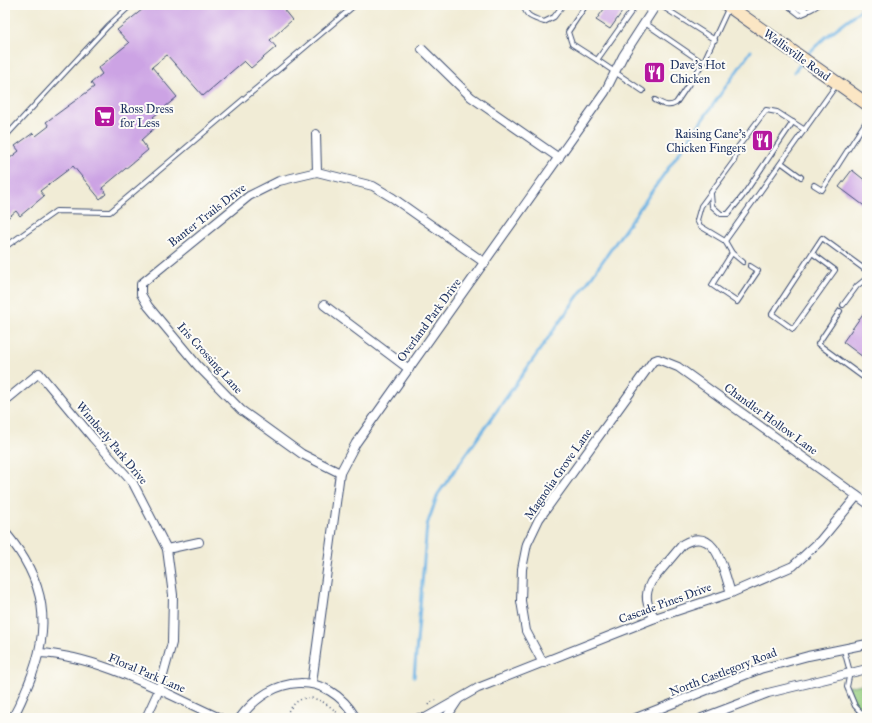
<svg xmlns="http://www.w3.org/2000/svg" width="872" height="723" font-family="'IM FELL Great Primer',serif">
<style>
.green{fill:#96ce81;stroke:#587e70}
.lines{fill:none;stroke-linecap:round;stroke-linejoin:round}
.stream{stroke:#6db2e3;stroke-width:3}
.building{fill:#cca3e4}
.lane-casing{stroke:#3b4b70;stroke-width:6}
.street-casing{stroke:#3b4b70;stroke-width:10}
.secondary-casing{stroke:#3b4b70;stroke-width:14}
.path{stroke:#3b4b70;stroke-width:1.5;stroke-dasharray:1 3;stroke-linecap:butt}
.lane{stroke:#fff;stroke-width:4}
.street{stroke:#fff;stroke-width:8}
.secondary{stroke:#fbe6c4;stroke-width:12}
.labels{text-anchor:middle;stroke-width:4;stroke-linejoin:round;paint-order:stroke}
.street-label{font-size:12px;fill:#1b2f5e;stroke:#fdfcf7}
.poi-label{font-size:12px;fill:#1b2f5e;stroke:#fdfcf7;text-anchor:start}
</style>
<rect width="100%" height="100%" fill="#fdfcf7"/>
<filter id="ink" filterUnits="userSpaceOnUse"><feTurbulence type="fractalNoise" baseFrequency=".025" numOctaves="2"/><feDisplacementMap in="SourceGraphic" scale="8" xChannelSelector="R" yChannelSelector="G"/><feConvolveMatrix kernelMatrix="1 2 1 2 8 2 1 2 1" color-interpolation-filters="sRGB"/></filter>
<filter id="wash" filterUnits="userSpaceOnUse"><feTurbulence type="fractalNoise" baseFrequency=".012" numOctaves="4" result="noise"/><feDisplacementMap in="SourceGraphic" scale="16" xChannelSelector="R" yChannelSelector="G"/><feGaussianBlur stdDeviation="0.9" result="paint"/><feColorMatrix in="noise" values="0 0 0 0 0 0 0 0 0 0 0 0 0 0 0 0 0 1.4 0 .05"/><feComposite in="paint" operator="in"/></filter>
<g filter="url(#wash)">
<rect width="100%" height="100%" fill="#f1ecd6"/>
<!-- green -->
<path class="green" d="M867,683V718L855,706L847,687Z"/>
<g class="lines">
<!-- stream -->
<g class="stream">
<path d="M805,58C822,37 846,22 867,5"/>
<path d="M794,72L802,62"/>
<path d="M414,677L427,525L438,494L751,51"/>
</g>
</g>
<g id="blocks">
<!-- building -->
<g class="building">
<path d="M140,5H280L292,20L270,40L276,47L251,68L244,61L203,96L167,55L152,67L177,97L153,117L159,124L141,140L148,150L102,188L106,194L100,199L73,166L40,191L44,196L20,216L16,211L5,220V162L19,151L15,146L33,133L36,136L49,126L46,122L94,87L91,83L102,74L98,68L129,43L117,30L143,9Z"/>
<path d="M607,5H627L610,29L596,20Z"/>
<path d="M852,170L867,182V208L839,187Z"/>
<path d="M867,308V360L843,342Z"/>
</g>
</g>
</g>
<g filter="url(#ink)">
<use href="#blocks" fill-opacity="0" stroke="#3b4b70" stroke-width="1"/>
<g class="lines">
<defs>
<g id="lane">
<path d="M524,5C525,17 534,18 544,22L554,17L563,5"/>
<path d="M586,5L568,32L572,44L597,60"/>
<path d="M636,5L597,60L643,91"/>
<path d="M660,5L715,40"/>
<path d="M788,5L789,6"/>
<path d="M794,5C803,14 808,12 818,5"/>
<path d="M791,8L800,15L807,12L802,5"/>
<path d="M645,23L703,63L728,9"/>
<path d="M655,100C663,104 668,108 676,103L703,63"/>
<path d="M5,137L108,26L131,5"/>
<path d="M782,163L801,177"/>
<path d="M814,185L822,190L867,120"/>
<path d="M711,194L712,206L721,214H728L742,197L793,122"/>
<path d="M725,241L837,84"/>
<path d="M5,247L56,211L110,212L355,5"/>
<path d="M732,253L725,241L700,226L697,220L701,206L734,161L738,147L766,110L777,112L805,130"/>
<path d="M812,253L835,270L793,329L772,314L822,238L867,271"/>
<path d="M743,262L732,253L712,285L737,302L758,271L750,266"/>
<path d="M843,305L857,286L867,278"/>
<path d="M840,311L818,344L867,380"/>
<path d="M844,650L850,672L847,687L855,706L866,718"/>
</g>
<g id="street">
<path d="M422,49L471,97L559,158"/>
<path d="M316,134L317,172"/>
<path d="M324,305L409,369"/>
<path d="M5,401L39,373L93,438L133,483L167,549L173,595L172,643L159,690L146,718"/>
<path d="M340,473L302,454L241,410L198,366L148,306L141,294V284L249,196L279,181L317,172L373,186L393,198L485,263"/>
<path d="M5,532C46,581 53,626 28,685C23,696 19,708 12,718"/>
<path d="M167,549L199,542"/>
<path d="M655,618C646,605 644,595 651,582L683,544C717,525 723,570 731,593"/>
<path d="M39,653C101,656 164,693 220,718"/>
<path d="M543,663L526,631L521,601L522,569L527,544L539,519L653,361L658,359L678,367L867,503"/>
<path d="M312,683L340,473L356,443L605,92L623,56L656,5"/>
<path d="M427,717L478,688L655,618L731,593L793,566L820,541L857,496"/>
<path d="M240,718C272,674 327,669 356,718"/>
<path d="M419,718H431"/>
<path d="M446,718L458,700"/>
<path d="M636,718L760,669L808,656L867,644"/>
<path d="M702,718L768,693L867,669"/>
</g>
<path id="secondary" d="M727,5L867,104"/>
</defs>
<!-- lane casing -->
<use href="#lane" class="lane-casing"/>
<!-- street casing -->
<use href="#street" class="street-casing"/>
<!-- secondary casing -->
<use href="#secondary" class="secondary-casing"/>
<!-- path -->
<g class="path">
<path d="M429,705L431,702L437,700"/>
<path d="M280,718H283C287,713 292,705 298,701C313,691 333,707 342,718"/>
</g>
<!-- lane -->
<use href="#lane" class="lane"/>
<!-- street -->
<use href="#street" class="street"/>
<!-- secondary -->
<use href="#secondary" class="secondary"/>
</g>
</g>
<!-- icons -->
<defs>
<symbol id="restaurant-square" viewBox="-11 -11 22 22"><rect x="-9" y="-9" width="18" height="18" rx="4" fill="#b5179e" stroke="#fdfcf7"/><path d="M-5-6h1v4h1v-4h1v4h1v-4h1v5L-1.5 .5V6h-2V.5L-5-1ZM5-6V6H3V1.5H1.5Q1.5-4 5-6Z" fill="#fff"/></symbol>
<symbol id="supermarket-square" viewBox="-11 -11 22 22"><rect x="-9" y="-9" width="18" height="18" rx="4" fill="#b5179e" stroke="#fdfcf7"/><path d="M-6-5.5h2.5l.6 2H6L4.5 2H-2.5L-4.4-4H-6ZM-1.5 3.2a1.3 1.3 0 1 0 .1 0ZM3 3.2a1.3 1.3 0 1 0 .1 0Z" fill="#fff"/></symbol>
</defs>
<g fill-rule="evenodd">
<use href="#restaurant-square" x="642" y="60" width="25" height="25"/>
<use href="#supermarket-square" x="92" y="104" width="25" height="25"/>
<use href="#restaurant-square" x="750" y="128" width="25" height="25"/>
</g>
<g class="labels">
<!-- street labels -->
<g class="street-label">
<text transform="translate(797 55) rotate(36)" y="4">Wallisville Road</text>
<text transform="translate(207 215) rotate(-38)" y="4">Banter Trails Drive</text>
<text transform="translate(429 320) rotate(-54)" y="4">Overland Park Drive</text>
<text transform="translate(210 358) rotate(48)" y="4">Iris Crossing Lane</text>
<text transform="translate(771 419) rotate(36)" y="4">Chandler Hollow Lane</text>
<text transform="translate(112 443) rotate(50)" y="4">Wimberly Park Drive</text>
<text transform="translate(558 474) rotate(-55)" y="4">Magnolia Grove Lane</text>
<text transform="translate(665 603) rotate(-20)" y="4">Cascade Pines Drive</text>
<text transform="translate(723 672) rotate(-21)" y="4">North Castlegory Road</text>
<text transform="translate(147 673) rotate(23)" y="4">Floral Park Lane</text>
</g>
<!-- poi labels -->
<g class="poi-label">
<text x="670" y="69">Dave's Hot<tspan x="670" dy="14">Chicken</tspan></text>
<text x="120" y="113">Ross Dress<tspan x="120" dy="14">for Less</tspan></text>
<text x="746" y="138" text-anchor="end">Raising Cane's<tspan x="746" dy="14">Chicken Fingers</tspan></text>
</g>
</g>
<!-- margin -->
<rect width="872" height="723" fill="none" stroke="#fdfcf7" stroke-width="20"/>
</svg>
